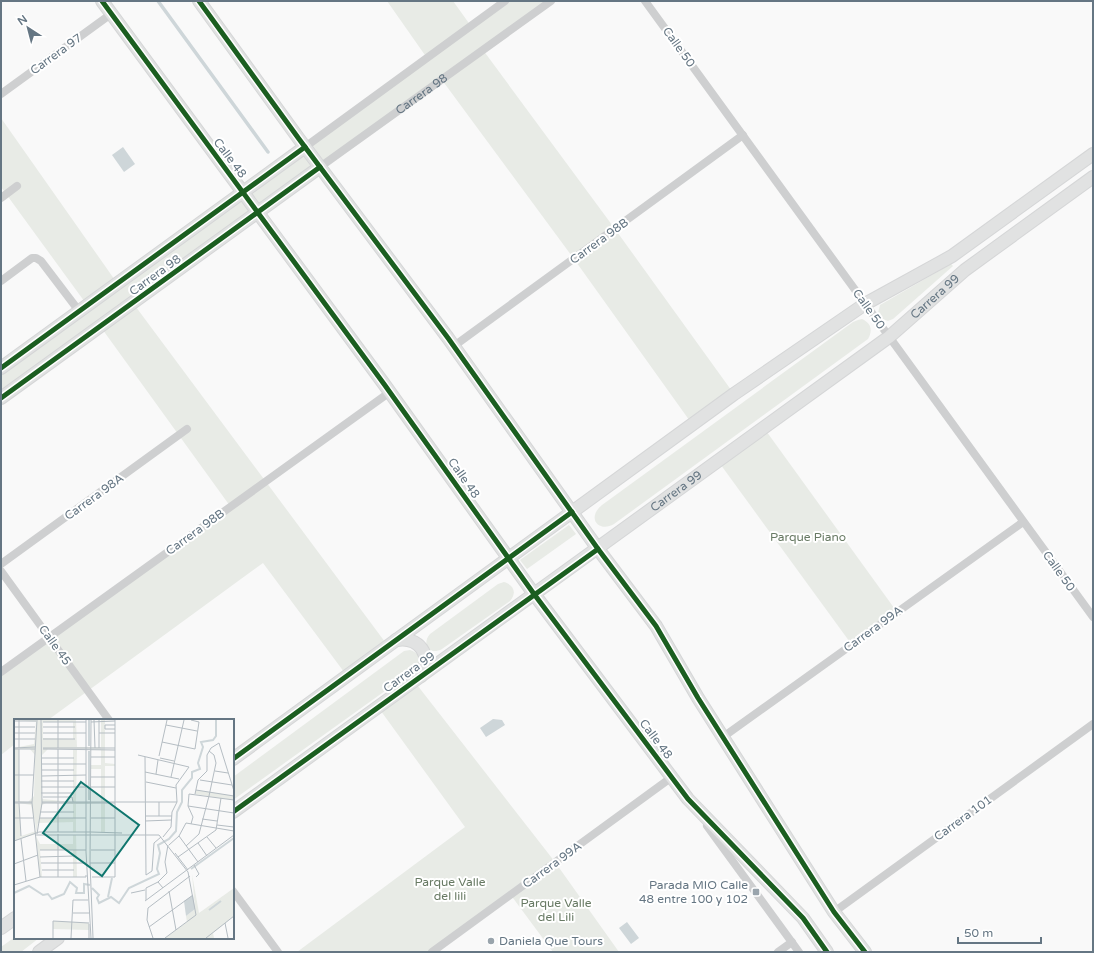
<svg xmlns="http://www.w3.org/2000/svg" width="1094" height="953" font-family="'Varela Round',sans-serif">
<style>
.green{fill:#e8ebe6}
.water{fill:#ced6d9}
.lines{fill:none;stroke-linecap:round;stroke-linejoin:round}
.stream{stroke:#ced6d9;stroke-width:3.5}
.secondary-casing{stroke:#d5d6d7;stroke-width:14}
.street{stroke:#cecfd0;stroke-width:8}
.secondary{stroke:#e1e2e2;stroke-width:12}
.cycleway-casing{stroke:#fff;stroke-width:8}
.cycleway{stroke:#1b5e20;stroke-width:5}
.poi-dot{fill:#99a4ac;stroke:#fff;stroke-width:1.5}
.labels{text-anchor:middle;stroke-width:4;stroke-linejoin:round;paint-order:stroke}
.street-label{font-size:12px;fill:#657683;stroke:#fff}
.park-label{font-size:12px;fill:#687a64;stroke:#fff}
.poi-label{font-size:12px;fill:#657683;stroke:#fff;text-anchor:end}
.inset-river{fill:none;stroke:#ced6d9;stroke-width:2}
.inset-road{fill:none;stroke:#b5bdc3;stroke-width:1}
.view{fill:#0f766e;fill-opacity:0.15;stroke:#0f766e;stroke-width:2}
.inset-edge{fill:none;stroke:#657683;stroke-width:2}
</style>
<rect width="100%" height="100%" fill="#f9f9f9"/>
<!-- green -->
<g class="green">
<path d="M387,1H453L471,26L505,1H551L483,50L615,229L734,394L692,424L574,259L442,80L133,303L388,646L347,676L263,563L48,720H15V744L1,755V672L230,506L100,326L1,398V368L87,305L1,187V118L117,283L427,58Z"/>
<path d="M951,264L953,266L893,319L888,321L880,318L878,313L880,305Z"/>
<path d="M862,319C871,323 873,330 868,339L614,524C599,533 586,518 602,505L853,322L858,320Z"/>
<path d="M764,428L897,612L852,645L718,461Z"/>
<path d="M569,525L576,534L527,569L520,560Z"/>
<path d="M504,582C514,585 517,593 510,601L442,649C430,656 421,644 430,634L498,584Z"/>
<path d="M410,650C419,653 422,659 417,668L233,800V777L404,651Z"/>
<path d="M414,681L555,862L619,952H553L510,894L432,952H297L465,827L378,707Z"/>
<path d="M15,937V938H39L21,952H1V947Z"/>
</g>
<!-- water -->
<g class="water">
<path d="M123,147L135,164L124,172L112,155Z"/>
<path d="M493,719L502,720L505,725L486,737L480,728Z"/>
<path d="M627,922L639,938L631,944L619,928Z"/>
</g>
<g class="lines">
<!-- stream -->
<path class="stream" d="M158,1L268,152"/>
<defs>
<g id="secondary">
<path d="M102,1L384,384L534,594L688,799L803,918L827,952"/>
<path d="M199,1L299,139L448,338L598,549L656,626L698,698L834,912L865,952"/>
<path d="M1,368L305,147"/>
<path d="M1,398L320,167"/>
<path d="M396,640C419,636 433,655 421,676"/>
<path d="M233,759L734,394L865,304L952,256L1093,154"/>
<path id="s2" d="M233,812L889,337L965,270L1093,177"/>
<path d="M1,928L15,918"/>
<path d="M39,952L58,938"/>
</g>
</defs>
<!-- secondary casing -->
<use href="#secondary" class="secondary-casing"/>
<!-- street -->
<g class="street">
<path d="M645,1L1093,617"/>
<path d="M1,94L111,14"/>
<path d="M305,147L505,1"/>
<path id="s1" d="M320,167L551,1"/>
<path d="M1,198L17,186"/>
<path d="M1,281L32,258H36L41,261L79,311"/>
<path d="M454,346L743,135"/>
<path d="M1,564L187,429"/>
<path d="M1,571L109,720"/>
<path d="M1,672L390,392"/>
<path d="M723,737L1023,522"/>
<path d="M707,826L799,952"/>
<path d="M233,891L278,952"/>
<path d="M834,912L1093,724"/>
<path d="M432,952L672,777"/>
<path d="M778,952L792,942"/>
</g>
<!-- secondary -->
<use href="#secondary" class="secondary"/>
<defs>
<g id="cycleway">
<path d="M102,1L384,384L534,594L688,799L803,918L827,952"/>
<path d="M199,1L299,139L448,338L598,549L656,626L698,698L834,912L865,952"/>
<path d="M1,368L305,147"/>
<path d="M1,398L320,167"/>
<path d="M233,759L572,512"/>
<path d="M233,812L598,549"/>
</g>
</defs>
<!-- cycleway casing -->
<use href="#cycleway" class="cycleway-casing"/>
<!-- cycleway -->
<use href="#cycleway" class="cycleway"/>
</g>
<!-- markers -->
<g class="poi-dot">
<rect x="752" y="888" width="8" height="8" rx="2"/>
<circle cx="491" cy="941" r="4"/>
</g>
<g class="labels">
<!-- street labels -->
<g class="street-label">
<text transform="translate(679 47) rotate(54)" y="4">Calle 50</text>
<text transform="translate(56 54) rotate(-36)" y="4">Carrera 97</text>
<text dy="4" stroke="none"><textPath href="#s1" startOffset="125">Carrera 98</textPath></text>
<text transform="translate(230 158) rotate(53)" y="4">Calle 48</text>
<text transform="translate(599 241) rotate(-36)" y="4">Carrera 98B</text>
<text transform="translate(155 275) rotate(-36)" y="4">Carrera 98</text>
<text dy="4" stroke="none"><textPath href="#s2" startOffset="871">Carrera 99</textPath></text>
<text transform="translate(869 309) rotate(54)" y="4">Calle 50</text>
<text transform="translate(464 478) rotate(55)" y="4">Calle 48</text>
<text dy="4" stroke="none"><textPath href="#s2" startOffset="547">Carrera 99</textPath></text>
<text transform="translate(94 497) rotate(-36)" y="4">Carrera 98A</text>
<text transform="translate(195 532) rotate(-36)" y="4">Carrera 98B</text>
<text transform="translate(1059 571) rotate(54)" y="4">Calle 50</text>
<text transform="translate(873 629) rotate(-36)" y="4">Carrera 99A</text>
<text transform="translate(55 645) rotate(54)" y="4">Calle 45</text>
<text transform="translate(409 672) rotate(-36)" y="4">Carrera 99</text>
<text transform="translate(656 739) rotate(53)" y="4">Calle 48</text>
<text transform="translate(963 818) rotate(-36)" y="4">Carrera 101</text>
<text transform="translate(552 865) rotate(-36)" y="4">Carrera 99A</text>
</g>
<!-- park labels -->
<g class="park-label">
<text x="808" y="541">Parque Piano</text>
<text x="450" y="886">Parque Valle<tspan x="450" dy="14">del lili</tspan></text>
<text x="556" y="907">Parque Valle<tspan x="556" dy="14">del Lili</tspan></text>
</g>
<!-- poi labels -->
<g class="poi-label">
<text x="748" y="889">Parada MIO Calle<tspan x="748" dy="14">48 entre 100 y 102</tspan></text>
<text x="499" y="945" text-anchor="start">Daniela Que Tours</text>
</g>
</g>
<!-- overview -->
<g transform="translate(14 719)">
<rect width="220" height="220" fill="#f9f9f9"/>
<path d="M0,1H62L63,28H87V1H91V44L101,45V47H91V113H87V84L62,85V113H59V103L24,104L22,115L0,122V29L20,25L22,3ZM29,3H59V20L29,19ZM5,30H16L21,36L20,77L14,83L5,82ZM34,30H59V83L28,80V36ZM63,30L87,31V46H77V50H87V83H62ZM5,84L17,86L21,103L22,112L7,117ZM32,84L59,85V99H26L28,86ZM182,71L220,77V81L181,75ZM59,116H62L63,158H59V136H51H59V131H26L28,158H26L22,117L26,125H59ZM178,155L185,194L220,169V197L199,214L200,219H151L173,203L172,197L181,190ZM39,202L75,204V211L39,210Z" fill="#e8ebe6" fill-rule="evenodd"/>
<path d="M179,176L181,190L172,197L170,182Z" fill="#ced6d9"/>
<path class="inset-river" d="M75,1V27M75,32V81M177,150L220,119M78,169L85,176L83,179L85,184L97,178L105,184L115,169L145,155L143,150L146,134L144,126L155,120L162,112L163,93L168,83V71L178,59V53L186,50L184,44L189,28L187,23L199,21L202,17V1M0,174L15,167L29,176L34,175L38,180L50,175L56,163L63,169L62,174H70V165L76,166M94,178L98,159M195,191L207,182"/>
<path class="inset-road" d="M23,1L18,84L26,158M44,1V29M72,1V133L77,219M77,1L76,144L79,219M80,1L81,29M85,1V29M0,2H22M29,3H72M77,3L101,2M152,6L183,12M0,8H21M29,8H61M101,10H91V6H101M0,14H21M29,14H72M85,14H101M0,20H21M29,20H61M148,23L181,30L185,3L177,1M0,29L21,28M5,29V1M29,29H101M0,30H21M5,30V83M29,30L101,31M44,30V83M124,36L175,48L162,66L163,83L158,93L157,108L149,118M145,37L153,1M77,38H101M131,38L132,156L138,152L140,124L147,118M28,39H60M146,39L160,42M28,45H72M28,51H60M201,52L214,54M131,53L165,60M142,55L144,41M0,56H20M28,57L72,56M77,58H101M157,58L170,1M186,61L218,66M27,62H60M132,63L162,69M27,68H72M77,68H101M182,71L220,77M27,74H60M181,75L184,61L193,52V36L197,29L205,24L220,72M29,78H58L59,83M0,83H18M28,83H163M0,84H18M5,84L7,117M28,84H101M174,87L220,94M26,93H60M131,97H158M145,97V83M0,99H19M26,99H72M77,99H101M188,100L203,102M0,102V29M131,102L157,101M177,105L179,98L174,87L175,75L220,81M203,106L220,108M44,113V84M77,113L108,114M23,115L28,84L27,1M22,116H77M77,116H145L174,153L182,196L151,219M165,117L184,143M193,118L202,129M7,120L12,162M0,122L25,113H77M184,124L193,137M155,126L165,117L172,104L220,112M172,127L185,115L195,77L202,44L200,36L195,32M26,131H72M77,131H101M161,134L174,151M26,138L60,137M164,138L202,111L207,79M27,144H72M76,144H101M0,145L24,136M180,146L185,155L182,158M28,151H60M44,158V115M78,158H101V1M144,163L153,154L151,143L154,126M0,166L26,158H72V156M155,172L162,211M117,174L131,171M132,181V169L144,163L149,169M131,182L220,116M59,194H75M211,204L214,219M75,205V219M135,208L179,176M39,219V202L75,204M57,219L59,181H74M139,219L133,201L134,189L176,157M192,219L220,197"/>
<path class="view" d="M67,63L125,106L88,157L29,114Z"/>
<rect width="220" height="220" class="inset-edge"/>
</g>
<!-- border -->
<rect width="1094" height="953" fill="none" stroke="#657683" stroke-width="4"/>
<!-- north arrow -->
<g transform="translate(28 28) rotate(324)" stroke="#ffffff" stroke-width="3" paint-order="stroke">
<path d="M0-3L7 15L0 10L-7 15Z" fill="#657683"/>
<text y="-6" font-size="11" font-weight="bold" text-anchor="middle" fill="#657683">N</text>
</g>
<!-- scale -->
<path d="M958 937v6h83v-6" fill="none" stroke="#657683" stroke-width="2"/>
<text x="964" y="937" font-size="12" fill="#657683" stroke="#ffffff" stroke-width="3" paint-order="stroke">50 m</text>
</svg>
